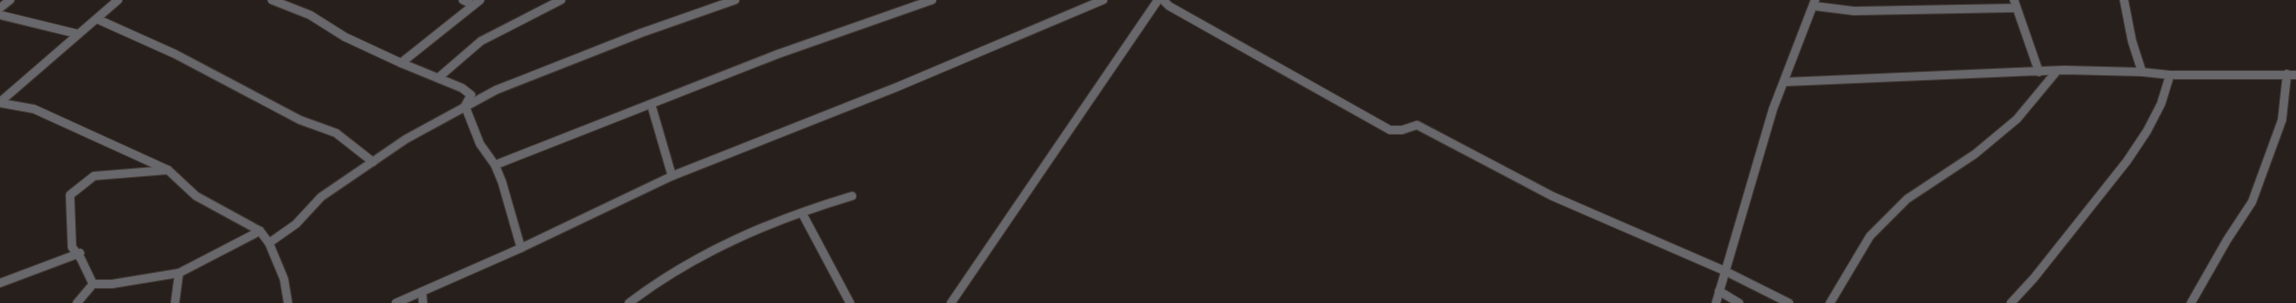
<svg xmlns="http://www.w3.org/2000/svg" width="2296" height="303" font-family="Arial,sans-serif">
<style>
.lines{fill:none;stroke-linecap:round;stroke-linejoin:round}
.minor-casing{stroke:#443c38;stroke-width:10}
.minor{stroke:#68676b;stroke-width:8}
</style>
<rect width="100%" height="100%" fill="#271f1b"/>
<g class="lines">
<defs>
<g id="minor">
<path d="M272,0L310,15L345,37L401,63"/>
<path d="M463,0L473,5"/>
<path d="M480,0L401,63L462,88L471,95L465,106L480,144L495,165L502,182L521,248"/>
<path d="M1163,0L1169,6L1390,130H1402L1417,125L1552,196L1725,271L1789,303"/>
<path d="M2014,0L2039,72"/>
<path d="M2124,0L2132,41L2142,72"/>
<path d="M1814,6L1854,11L2015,8"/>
<path d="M0,8L10,0"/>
<path d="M0,15L78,34"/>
<path d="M97,19L175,54L300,120L336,133L373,162"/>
<path d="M438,78L481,41L561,0"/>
<path d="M1784,82L2064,70L2142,72L2170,75H2296"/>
<path d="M0,102L118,0"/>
<path d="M0,103L34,109L168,170L196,196L260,231L269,243L284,279L288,303"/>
<path d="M651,104L672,176"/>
<path d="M495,165L778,54L932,0"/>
<path d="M802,213L850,303"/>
<path d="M269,243L296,224L321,197L406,139L496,90L641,33L735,0"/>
<path d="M0,283L80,253"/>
<path d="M93,284L81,259L72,247L70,195L94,176L168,170"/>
<path d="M93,284H112L179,273L260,231"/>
<path d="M1719,291L1739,303"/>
<path d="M422,292L423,303"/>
<path d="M77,303L93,284"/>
<path d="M175,303L179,273"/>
<path d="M396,303L521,248L672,176L897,87L1103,0"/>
<path d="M629,303C696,252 772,220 852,196"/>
<path d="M951,303L1158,0"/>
<path d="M1716,303L1773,109L1815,0"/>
<path d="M1830,303L1870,236L1907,199L1975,154L2017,119L2056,72"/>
<path d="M2011,303L2034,278L2127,161L2147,131L2161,104L2170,75"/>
<path d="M2191,303L2227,240L2252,202L2282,120L2287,74"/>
</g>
</defs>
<!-- minor casing -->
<use href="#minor" class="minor-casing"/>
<!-- minor -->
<use href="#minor" class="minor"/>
</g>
</svg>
